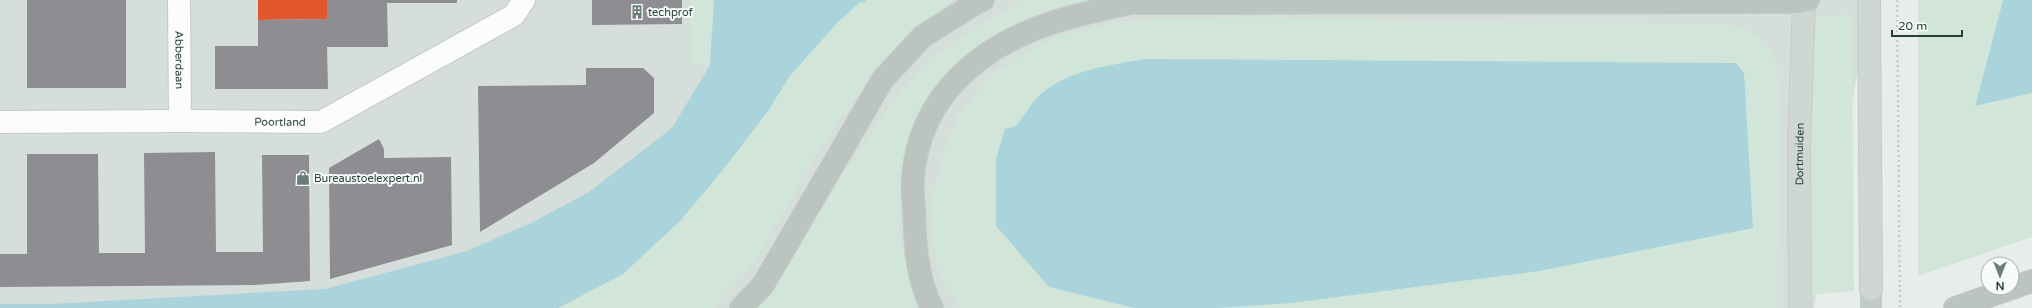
<svg xmlns="http://www.w3.org/2000/svg" width="2032" height="308" font-family="'Varela Round',sans-serif">
<style>
.built{fill:#d6dedb}
.green{fill:#d1e6d8}
.water{fill:#a9d4db}
.shops{fill:#e4572e}
.industry{fill:#8d8d92}
.lines{fill:none;stroke-linecap:round;stroke-linejoin:round}
.major-tunnel{stroke:#c1cbc8;stroke-width:22;stroke-dasharray:22 11;stroke-linecap:butt}
.minor-casing{stroke:#c5cac8;stroke-width:24}
.major-casing{stroke:#c3ccc9;stroke-width:24}
.highway-casing{stroke:#c3ccc9;stroke-width:24}
.path{stroke:#c3ccca;stroke-width:2.5;stroke-dasharray:2 3;stroke-linecap:butt}
.minor{stroke:#fcfcfc;stroke-width:22}
.major{stroke:#cfd7d5;stroke-width:22}
.highway{stroke:#bcc4c2;stroke-width:22}
.labels{text-anchor:middle;stroke-width:4;stroke-linejoin:round;paint-order:stroke}
.poi-label{font-size:11px;fill:#24423a;stroke:#f7fbf9;text-anchor:start}
.street-label{font-size:11px;fill:#24423a;stroke:#f7fbf9}
</style>
<rect width="100%" height="100%" fill="#e8edeb"/>
<!-- built -->
<path class="built" d="M0,0H1871L1814,308H0Z"/>
<!-- green -->
<g class="green">
<path d="M691,0H714L710,65L690,63Z"/>
<path d="M866,0H953L937,12L870,76L817,153L753,264L713,308H558L623,274L681,220L725,167L768,111L789,77L839,21L861,1L863,3Z"/>
<path d="M1024,0H1099L1067,4L1034,16L957,67L905,173L898,226L911,288L922,308H757L778,282L834,189L888,107L929,60L994,16Z"/>
<path d="M1918,0H2003L1975,106L2032,93V237L1918,276Z"/>
<path d="M1852,15L1854,291L1809,295L1811,16Z"/>
<path d="M1246,17L1480,22L1728,24L1751,32L1766,44L1777,63L1779,121L1777,308H960L937,269L930,206L946,145L960,112L994,72L1056,37L1121,21Z"/>
</g>
<!-- water -->
<g class="water">
<path d="M714,0H866L863,3L861,1L839,21L789,77L768,111L725,167L681,220L623,274L558,308H0V304H50L325,289L467,251L533,222L589,192L672,128L710,65Z"/>
<path d="M2003,0H2032V93L1975,106Z"/>
<path d="M1144,59L1736,63L1744,73L1753,228L1539,271L1291,303L1217,308H1135L1049,287L996,226V159L1005,129L1016,126C1023,117 1029,107 1036,99C1063,70 1108,66 1144,59Z"/>
</g>
<!-- shops -->
<path class="shops" d="M258,0H327V19L258,20Z"/>
<!-- industry -->
<g class="industry">
<rect x="27" y="0" width="99" height="88"/>
<path d="M327,0H457V3H387L388,47H327L328,89H215V46H258V20L327,19Z"/>
<path d="M592,0H682V24L592,25Z"/>
<path d="M586,68H643L654,78V113L594,163L480,232L478,86L586,85Z"/>
<path d="M379,139L384,149V158L451,157L452,245L330,279L329,168Z"/>
<path d="M215,152L216,252H263L262,155H309L310,281L255,285L0,287V254H27V154H98L99,253H145L144,153Z"/>
</g>
<g class="lines">
<!-- major-tunnel -->
<path class="major-tunnel" d="M1871,308V289"/>
<defs>
<g id="minor">
<path id="s1" d="M179,0L180,121"/>
<path id="s2" d="M0,122L180,121L321,122L514,15L524,0"/>
</g>
<g id="major">
<path d="M1869,0L1871,289"/>
<path id="s3" d="M1800,308L1799,147L1804,0"/>
</g>
<g id="highway">
<path d="M741,308L763,285L883,79L923,36L976,3L983,0"/>
<path d="M932,308C916,276 915,243 914,208C913,198 912,188 913,178C919,96 980,46 1054,22C1079,14 1105,9 1130,3L1797,2L1808,0"/>
<path d="M1955,308L2032,281"/>
</g>
</defs>
<!-- minor casing -->
<use href="#minor" class="minor-casing"/>
<!-- major casing -->
<use href="#major" class="major-casing"/>
<!-- highway casing -->
<use href="#highway" class="highway-casing"/>
<!-- path -->
<path class="path" d="M1897,0L1900,308"/>
<!-- minor -->
<use href="#minor" class="minor"/>
<!-- major -->
<use href="#major" class="major"/>
<!-- highway -->
<use href="#highway" class="highway"/>
</g>
<!-- icons -->
<defs>
<symbol id="building-bare" viewBox="-9 -9 18 18"><path d="M-4-6H4V6H1V3H-1V6H-4ZM-2.5-4.3h1.7v1.8h-1.7ZM.8-4.3h1.7v1.8H.8ZM-2.5-1h1.7V.8h-1.7ZM.8-1h1.7V.8H.8Z" fill="#697e78" stroke="#f7fbf9" stroke-width="2.5" paint-order="stroke"/></symbol>
<symbol id="shop-bare" viewBox="-9 -9 18 18"><path d="M-5-2.5h2.3a2.7 3.5 0 0 1 5.4 0H5L5.5 6h-11ZM-1.5-2.5h3a1.5 2.3 0 0 0-3 0Z" fill="#697e78" stroke="#f7fbf9" stroke-width="2.5" paint-order="stroke"/></symbol>
</defs>
<g fill-rule="evenodd">
<use href="#building-bare" x="627" y="2" width="20" height="20"/>
<use href="#shop-bare" x="293" y="168" width="20" height="20"/>
</g>
<g class="labels">
<!-- poi labels -->
<g class="poi-label">
<text x="648" y="16">techprof</text>
<text x="314" y="182">Bureaustoelexpert.nl</text>
</g>
<!-- street labels -->
<g class="street-label">
<text dy="4" stroke="none"><textPath href="#s1" startOffset="60">Abberdaan</textPath></text>
<text dy="4" stroke="none"><textPath href="#s2" startOffset="280">Poortland</textPath></text>
<text dy="4" stroke="none"><textPath href="#s3" startOffset="154">Dortmuiden</textPath></text>
</g>
</g>
<!-- north arrow -->
<g transform="translate(2000 276) rotate(180)"><circle r="19" fill="#f7fbf9" stroke="#a3b1ad"/>
<path d="M0-3L7 15L0 10L-7 15Z" fill="#697e78"/>
<text y="-6" font-size="11" font-weight="bold" text-anchor="middle" fill="#24423a">N</text>
</g>
<!-- scale -->
<path d="M1892 30v6h70v-6" fill="none" stroke="#24423a" stroke-width="2"/>
<text x="1898" y="30" font-size="12" fill="#24423a" stroke="#f7fbf9" stroke-width="3" paint-order="stroke">20 m</text>
</svg>
